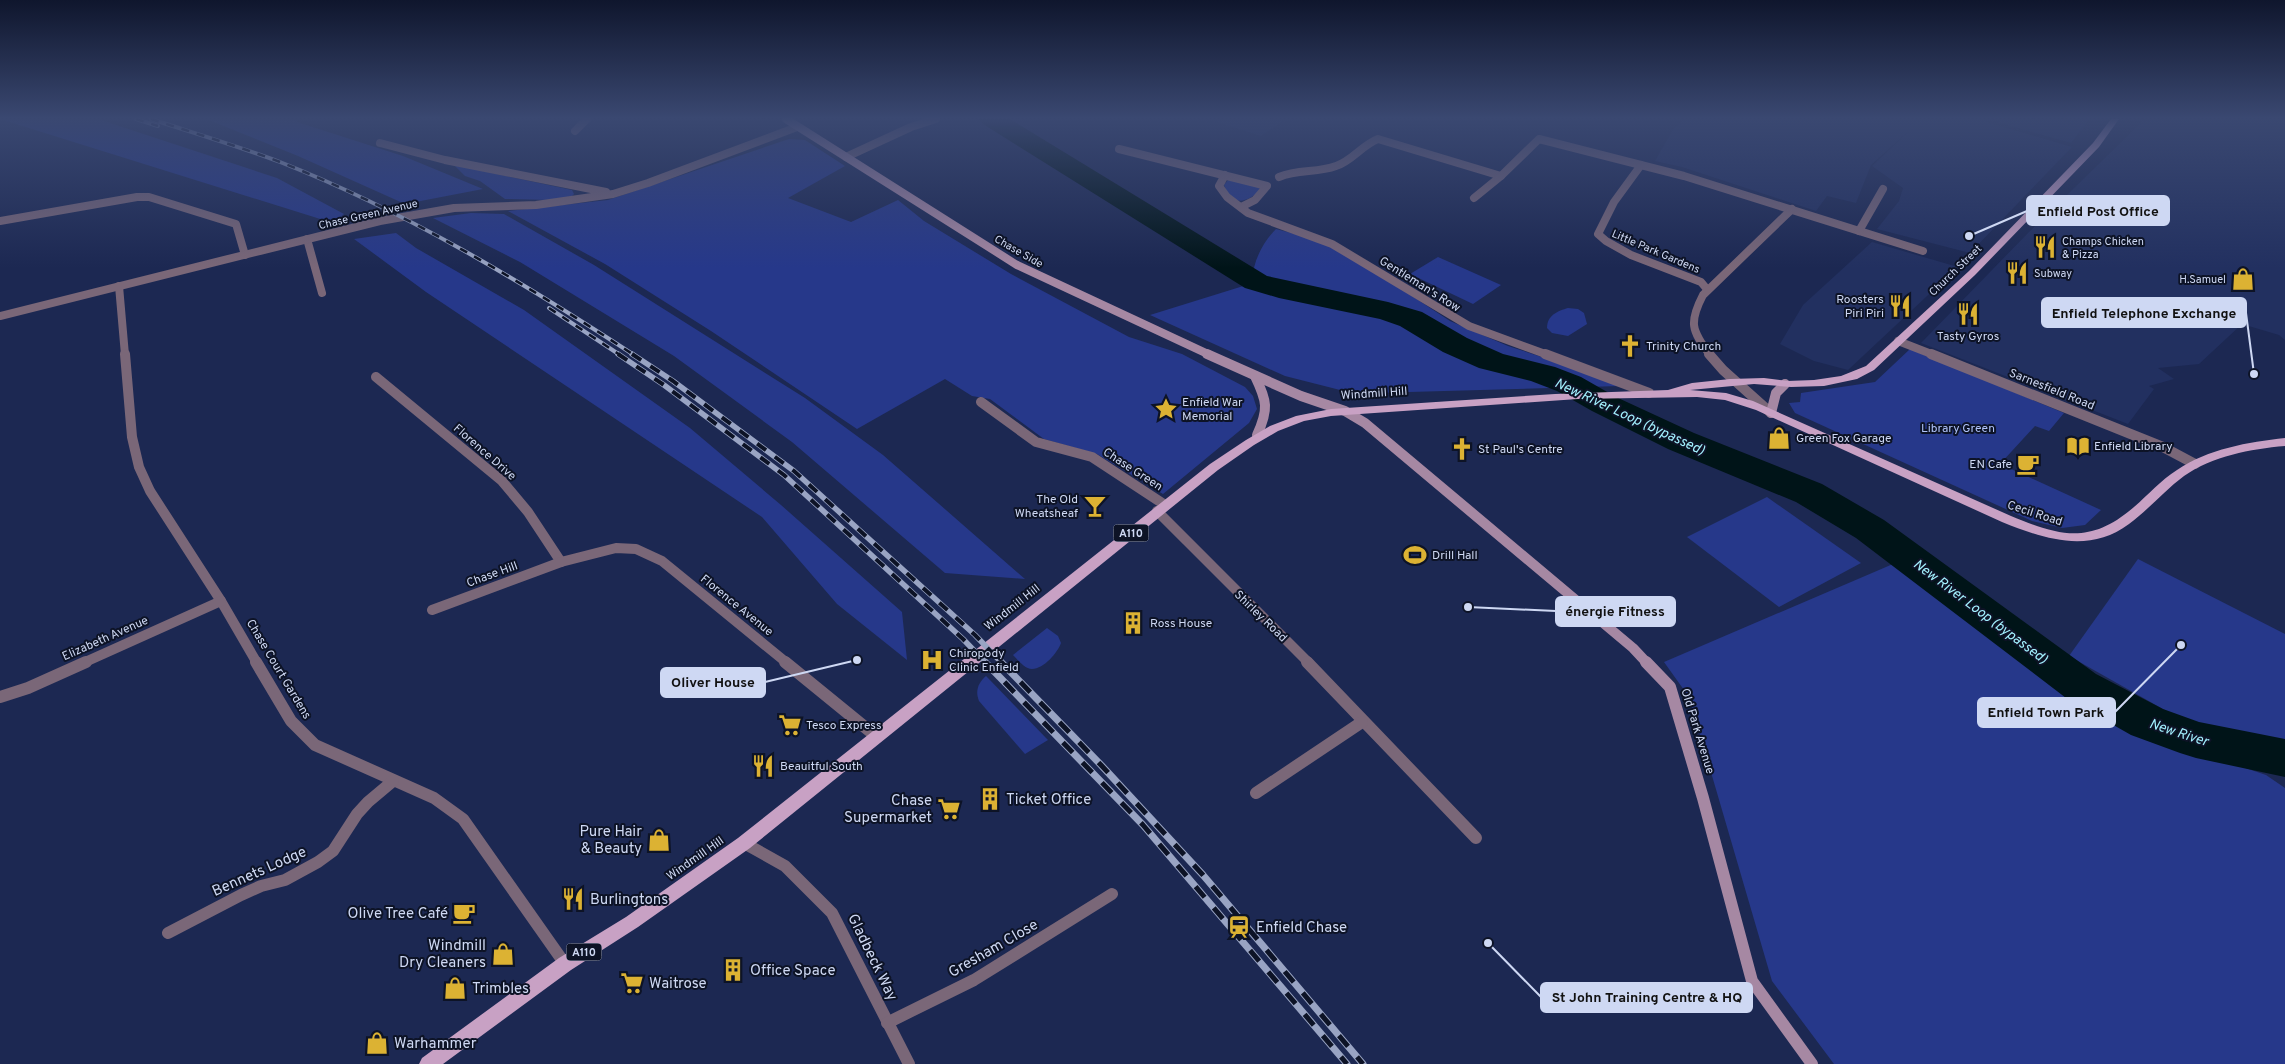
<svg xmlns="http://www.w3.org/2000/svg" width="2285" height="1064" font-family="Overpass,sans-serif">
<style>
.built{fill:#223060}
.green{fill:#26388a}
.lines{fill:none;stroke-linecap:round;stroke-linejoin:round}
.river{fill:#001418;fill-rule:evenodd}
.street-far2{stroke:#7a6778;stroke-width:8}
.street-far1{stroke:#7a6778;stroke-width:10}
.street{stroke:#7a6778;stroke-width:12}
.secondary-far2{stroke:#a688a3;stroke-width:8}
.secondary-far1{stroke:#a688a3;stroke-width:10}
.secondary{stroke:#a688a3;stroke-width:12}
.primary{fill:#c8a1c4;fill-rule:evenodd}
.rail-far2-casing{stroke:#99a4c3;stroke-width:4}
.rail-far1-casing{stroke:#99a4c3;stroke-width:5.5}
.rail-casing{stroke:#99a4c3;stroke-width:7}
.rail-far2{stroke:#0d1326;stroke-width:2.5;stroke-dasharray:8;stroke-linecap:butt}
.rail-far1{stroke:#0d1326;stroke-width:4;stroke-dasharray:11;stroke-linecap:butt}
.rail{stroke:#0d1326;stroke-width:5;stroke-dasharray:14;stroke-linecap:butt}
.labels{text-anchor:middle;stroke-width:4;stroke-linejoin:round;paint-order:stroke}
.far-street-label{font-size:11px;fill:#ced8f3;stroke:#0d1326}
.far-poi-label{font-size:11px;fill:#ced8f3;stroke:#0d1326;text-anchor:start}
.shield{fill:#0d1326;stroke:#949db6;stroke-width:1}
.shield-label{font-size:11px;font-weight:bold;fill:#ced8f3}
.street-label{font-size:12px;fill:#ced8f3;stroke:#0d1326}
.poi-label{font-size:12px;fill:#ced8f3;stroke:#0d1326;text-anchor:start}
.park-label{font-size:12px;fill:#b0c3f9;stroke:#0d1326}
.water-label{font-size:14px;font-style:italic;fill:#a3f1ff;stroke:#0d1326}
.near-poi-label{font-size:15px;fill:#ced8f3;stroke:#0d1326;text-anchor:start}
.near-street-label{font-size:15px;fill:#ced8f3;stroke:#0d1326}
.leader{fill:none;stroke:#ced8f3;stroke-width:2}
.callout-dot{fill:#ced8f3;stroke:#0d1326;stroke-width:2}
.callout{fill:#ced8f3;stroke:#ced8f3;stroke-width:2}
.callout-label{font-size:14px;text-anchor:middle;font-weight:bold;fill:#111}
</style>
<rect width="100%" height="100%" fill="#1c2852"/>
<!-- built -->
<g class="built">
<path d="M1208,119H1286L1261,136Z"/>
<path d="M1686,119H1988L1986,122L2072,147L1970,253L1877,229L1899,201L1903,188L1872,166L1911,129L1871,165L1856,203L1827,196L1816,211L1682,167L1655,161L1674,128Z"/>
<path d="M2000,119H2077L2087,122L2071,143L1997,122Z"/>
<path d="M2145,119H2285V340L2279,335L2242,324L2199,364L2158,368L2174,379L2149,386L2154,389L2128,424L1921,343L2028,233Z"/>
<path d="M1872,242L1958,267L1848,370L1814,361L1780,344L1803,305Z"/>
</g>
<!-- green -->
<g class="green">
<path d="M0,119H98L277,178L344,214L333,223Z"/>
<path d="M206,119H297V122L403,156L483,189L405,204L298,156Z"/>
<path d="M789,139L805,140L845,166L788,198L851,222L898,200L924,221L1011,274L1129,337L1182,354L1245,387L1253,396L1257,409L1249,423L1163,494L1097,454L1044,439L990,399L972,396L945,379L857,429L711,331L605,264L508,211L608,200Z"/>
<path d="M454,165L558,187L572,190L574,194L570,198L551,200L505,199L480,181L465,176Z"/>
<path d="M1229,179L1259,187L1261,190C1246,203 1232,207 1224,185Z"/>
<path d="M471,213L504,214L594,265L805,398L883,455L1025,579L945,573L792,442L674,356L520,262L433,218Z"/>
<path d="M1276,229L1295,234L1345,252L1450,321L1508,346L1582,370L1620,386L1373,393L1344,391L1285,376L1150,315L1253,283C1251,264 1263,242 1276,229Z"/>
<path d="M396,233L416,248L524,310L690,428L781,505L902,612L907,660L837,604L762,517L426,292L354,239Z"/>
<path d="M1438,257L1501,285L1473,304L1410,274Z"/>
<path d="M1568,308L1578,309L1584,313L1587,324L1568,336L1552,333L1547,328C1547,315 1558,311 1568,308Z"/>
<path d="M1910,349L2064,413L2049,431L2035,426L2000,464L2101,510L2085,525L2062,528L2032,521L1795,413L1789,403L1800,402L1801,393L1875,382Z"/>
<path d="M1767,497L1861,563L1779,607L1687,537Z"/>
<path d="M2138,559L2285,634V745L2193,726L2069,656Z"/>
<path d="M1893,564C1959,602 2013,656 2077,697C2135,733 2202,753 2266,775L2285,788V1064H1834L1772,981L1689,697L1664,662Z"/>
<path d="M1047,628L1058,636L1061,643C1058,652 1044,669 1032,669C1025,669 1018,660 1013,655Z"/>
<path d="M986,676L1048,740L1025,754L979,701C975,691 978,683 986,676Z"/>
</g>
<g class="lines">
<!-- river -->
<path class="river" d="M979,119H1010L1267,276L1388,302L1422,312L1467,338L1503,354L1555,367L1581,377L1616,397L1694,433L1822,484L1884,520L2096,674L2163,709L2199,722L2285,739V777L2196,758L2180,753L2131,735L2066,698L1856,538L1796,502L1668,449L1592,411L1557,391L1531,381L1479,368L1443,352L1400,326L1380,319L1279,298L1245,288L983,124Z"/>
<!-- street-far2 -->
<g class="street-far2">
<path d="M575,131L587,119"/>
<path d="M380,143L445,160L606,192"/>
<path d="M1119,149L1267,186L1255,200L1241,207"/>
<path d="M846,157L911,127L936,119"/>
<path d="M1641,165L1614,202L1598,234L1606,241L1631,255L1701,282L1706,288"/>
<path d="M1225,175L1219,186L1227,197L1248,213L1332,244L1469,326L1548,355"/>
<path d="M1279,177C1298,169 1317,173 1336,166C1352,161 1362,145 1378,139L1501,176"/>
<path d="M1474,198L1501,176L1539,139L1684,176L1923,251"/>
<path d="M0,221L137,197H149L236,224L245,255"/>
<path d="M1859,231L1883,189"/>
<path d="M307,239L322,293"/>
<path d="M119,286L125,355"/>
<path d="M0,316L380,221L454,208L536,205L613,194L648,183L797,127"/>
<path d="M1898,341L1934,355"/>
<path d="M1710,355C1691,330 1689,322 1703,295L1792,209"/>
</g>
<!-- street-far1 -->
<g class="street-far1">
<path d="M125,354L132,437L139,467L150,491L221,601L257,663"/>
<path d="M1545,354L1649,393"/>
<path d="M1709,354L1723,370L1771,413"/>
<path d="M1931,354L2163,447L2195,464"/>
<path d="M376,377L502,481L528,512L561,562"/>
<path d="M981,402L1036,442L1092,457L1165,505"/>
<path d="M1157,511L1309,663"/>
<path d="M432,610L561,562L616,548L636,549L662,561L787,663"/>
<path d="M83,663L221,601"/>
</g>
<!-- street -->
<g class="street">
<path d="M256,662L291,721L315,745L434,798L463,819L565,964"/>
<path d="M785,662L877,737"/>
<path d="M1307,662L1476,838"/>
<path d="M0,697L28,688L86,662"/>
<path d="M1256,793L1362,722"/>
<path d="M744,843L785,866L832,913L909,1064"/>
<path d="M168,933L241,895L261,886L285,880L318,862L333,851L357,814L368,802L393,781"/>
<path d="M887,1023L974,980L1112,894"/>
</g>
<!-- secondary-far2 -->
<path class="secondary-far2" d="M786,119L1017,265L1210,355"/>
<!-- secondary-far1 -->
<g class="secondary-far1">
<path d="M1207,354L1301,396L1345,411L1365,423L1633,648L1647,663"/>
<path d="M1255,376C1267,401 1269,409 1257,435"/>
<path d="M1771,413L1776,393L1785,384"/>
</g>
<!-- secondary -->
<path class="secondary" d="M1646,662L1670,687L1703,798L1752,981L1812,1064"/>
<!-- primary -->
<path class="primary" d="M2111,119H2119L2099,147L1975,275L1874,370L1857,379L1824,386L1791,387L1754,384L1690,390L1726,393L1753,401L2011,516C2060,536 2090,545 2134,507C2148,495 2161,480 2177,470C2208,449 2248,442 2285,438V446C2250,449 2213,456 2184,476C2164,491 2148,510 2129,524C2089,554 2044,539 2002,522L1756,410L1725,400L1697,397L1578,399L1331,416L1304,421L1278,431L1254,445L1218,470L750,848L638,927L571,970L443,1064H419L422,1058L559,958L626,917L738,838L1210,464L1246,440L1270,426L1296,416L1331,409L1555,394L1668,390L1692,383L1730,379L1764,378L1787,381L1814,380L1841,376L1866,366L1969,271L2093,143Z"/>
<defs>
<g id="rail-far2">
<path d="M136,119L158,126"/>
<path d="M151,119C194,133 238,146 280,162C405,211 522,282 634,355"/>
<path d="M549,308L620,355"/>
</g>
<g id="rail-far1">
<path d="M618,354L664,385L784,475L963,639L986,663"/>
<path d="M632,354L673,381L794,471L975,635L1002,663"/>
</g>
<g id="rail">
<path d="M985,662L1143,825L1347,1064"/>
<path d="M1001,662L1101,765L1203,875L1363,1064"/>
</g>
</defs>
<!-- rail-far2 casing -->
<use href="#rail-far2" class="rail-far2-casing"/>
<!-- rail-far1 casing -->
<use href="#rail-far1" class="rail-far1-casing"/>
<!-- rail casing -->
<use href="#rail" class="rail-casing"/>
<!-- rail-far2 -->
<use href="#rail-far2" class="rail-far2"/>
<!-- rail-far1 -->
<use href="#rail-far1" class="rail-far1"/>
<!-- rail -->
<use href="#rail" class="rail"/>
</g>
<!-- sky -->
<linearGradient id="sky" x2="0" y2="1"><stop stop-color="#0f162d"/><stop offset="0.44" stop-color="#3a4871"/><stop offset="1" stop-color="#3a4871" stop-opacity="0"/></linearGradient>
<rect width="2285" height="268" fill="url(#sky)"/>
<!-- icons -->
<defs>
<symbol id="restaurant-bare" viewBox="-9 -9 18 18"><path d="M-5-6h1v4h1v-4h1v4h1v-4h1v5L-1.5 .5V6h-2V.5L-5-1ZM5-6V6H3V1.5H1.5Q1.5-4 5-6Z" fill="#dcb233" stroke="#0d1326" stroke-width="2.5" paint-order="stroke"/></symbol>
<symbol id="shop-bare" viewBox="-9 -9 18 18"><path d="M-5-2.5h2.3a2.7 3.5 0 0 1 5.4 0H5L5.5 6h-11ZM-1.5-2.5h3a1.5 2.3 0 0 0-3 0Z" fill="#dcb233" stroke="#0d1326" stroke-width="2.5" paint-order="stroke"/></symbol>
<symbol id="church-bare" viewBox="-9 -9 18 18"><path d="M-1.2-6h2.4v3.5h3.3v2.4h-3.3V6h-2.4V-.1h-3.3v-2.4h3.3Z" fill="#dcb233" stroke="#0d1326" stroke-width="2.5" paint-order="stroke"/></symbol>
<symbol id="sight-bare" viewBox="-9 -9 18 18"><path d="M0-6L1.8-2.2L6-1.7L2.9 1.2L3.7 5.4L0 3.3L-3.7 5.4L-2.9 1.2L-6-1.7L-1.8-2.2Z" fill="#dcb233" stroke="#0d1326" stroke-width="2.5" paint-order="stroke"/></symbol>
<symbol id="library-bare" viewBox="-9 -9 18 18"><path d="M-6-4Q-3-5.5-.7-3.5V5Q-3 3-6 4ZM6-4Q3-5.5 .7-3.5V5Q3 3 6 4Z" fill="#dcb233" stroke="#0d1326" stroke-width="2.5" paint-order="stroke"/></symbol>
<symbol id="cafe-bare" viewBox="-9 -9 18 18"><path d="M-5.5-4.5H6V0H3Q3 3.5 0 3.5H-2.5Q-5.5 3.5-5.5 0ZM3-3.2v2h1.7v-2ZM-6 4.5H4V6H-6Z" fill="#dcb233" stroke="#0d1326" stroke-width="2.5" paint-order="stroke"/></symbol>
<symbol id="bar-bare" viewBox="-9 -9 18 18"><path d="M-6-5H6L.8 .8V4.5H3.5V6h-7V4.5H-.8V.8Z" fill="#dcb233" stroke="#0d1326" stroke-width="2.5" paint-order="stroke"/></symbol>
<symbol id="stadium-bare" viewBox="-9 -9 18 18"><path d="M0-5a6.5 5 0 1 0 0 10a6.5 5 0 1 0 0-10ZM-3.5-1.8h7v3.6h-7Z" fill="#dcb233" stroke="#0d1326" stroke-width="2.5" paint-order="stroke"/></symbol>
<symbol id="building-bare" viewBox="-9 -9 18 18"><path d="M-4-6H4V6H1V3H-1V6H-4ZM-2.5-4.3h1.7v1.8h-1.7ZM.8-4.3h1.7v1.8H.8ZM-2.5-1h1.7V.8h-1.7ZM.8-1h1.7V.8H.8Z" fill="#dcb233" stroke="#0d1326" stroke-width="2.5" paint-order="stroke"/></symbol>
<symbol id="hospital-bare" viewBox="-9 -9 18 18"><path d="M-5-5h3v3.5h4V-5h3V5h-3V1.5h-4V5h-3Z" fill="#dcb233" stroke="#0d1326" stroke-width="2.5" paint-order="stroke"/></symbol>
<symbol id="supermarket-bare" viewBox="-9 -9 18 18"><path d="M-6-5.5h2.5l.6 2H6L4.5 2H-2.5L-4.4-4H-6ZM-1.5 3.2a1.3 1.3 0 1 0 .1 0ZM3 3.2a1.3 1.3 0 1 0 .1 0Z" fill="#dcb233" stroke="#0d1326" stroke-width="2.5" paint-order="stroke"/></symbol>
<symbol id="station-bare" viewBox="-9 -9 18 18"><path d="M-3-6H3Q5-6 5-4V2Q5 4 3 4L4.5 6H3L1.5 4h-3L-3 6H-4.5L-3 4Q-5 4-5 2V-4Q-5-6-3-6ZM-3.5-4v3h7v-3ZM-3.5 1v1.5H-2V1ZM2 1v1.5H3.5V1Z" fill="#dcb233" stroke="#0d1326" stroke-width="2.5" paint-order="stroke"/></symbol>
</defs>
<g fill-rule="evenodd">
<use href="#restaurant-bare" x="2029" y="231" width="32" height="32"/>
<use href="#restaurant-bare" x="2001" y="257" width="32" height="32"/>
<use href="#shop-bare" x="2227" y="263" width="32" height="32"/>
<use href="#restaurant-bare" x="1884" y="290" width="32" height="32"/>
<use href="#restaurant-bare" x="1952" y="298" width="32" height="32"/>
<use href="#church-bare" x="1614" y="330" width="32" height="32"/>
<use href="#sight-bare" x="1150" y="393" width="32" height="32"/>
<use href="#shop-bare" x="1763" y="422" width="32" height="32"/>
<use href="#library-bare" x="2062" y="430" width="32" height="32"/>
<use href="#church-bare" x="1446" y="433" width="32" height="32"/>
<use href="#cafe-bare" x="2012" y="448" width="32" height="32"/>
<use href="#bar-bare" x="1079" y="490" width="32" height="32"/>
<use href="#stadium-bare" x="1399" y="539" width="32" height="32"/>
<use href="#building-bare" x="1117" y="607" width="32" height="32"/>
<use href="#hospital-bare" x="916" y="644" width="32" height="32"/>
<use href="#supermarket-bare" x="774" y="709" width="32" height="32"/>
<use href="#restaurant-bare" x="747" y="750" width="32" height="32"/>
<use href="#building-bare" x="974" y="783" width="32" height="32"/>
<use href="#supermarket-bare" x="933" y="793" width="32" height="32"/>
<use href="#shop-bare" x="643" y="824" width="32" height="32"/>
<use href="#restaurant-bare" x="557" y="883" width="32" height="32"/>
<use href="#cafe-bare" x="448" y="897" width="32" height="32"/>
<use href="#station-bare" x="1223" y="911" width="32" height="32"/>
<use href="#shop-bare" x="487" y="938" width="32" height="32"/>
<use href="#building-bare" x="717" y="954" width="32" height="32"/>
<use href="#supermarket-bare" x="616" y="967" width="32" height="32"/>
<use href="#shop-bare" x="439" y="972" width="32" height="32"/>
<use href="#shop-bare" x="361" y="1027" width="32" height="32"/>
</g>
<g class="labels">
<!-- far-street labels -->
<g class="far-street-label">
<text transform="translate(368 214) rotate(-13)" y="4">Chase Green Avenue</text>
<text transform="translate(1019 251) rotate(30)" y="4">Chase Side</text>
<text transform="translate(1656 251) rotate(23)" y="4">Little Park Gardens</text>
<text transform="translate(1955 270) rotate(-44)" y="4">Church Street</text>
</g>
<!-- far-poi labels -->
<g class="far-poi-label">
<text x="2062" y="245">Champs Chicken<tspan x="2062" dy="13">&amp; Pizza</tspan></text>
<text x="2034" y="277">Subway</text>
<text x="2226" y="283" text-anchor="end">H.Samuel</text>
</g>
<!-- shield labels -->
<g class="shield">
<rect x="1113.5" y="524.5" width="35" height="17" rx="4"/>
<rect x="566.5" y="943.5" width="35" height="17" rx="4"/>
</g>
<g class="shield-label">
<text x="1131" y="537">A110</text>
<text x="584" y="956">A110</text>
</g>
<!-- street labels -->
<g class="street-label">
<text transform="translate(1420 284) rotate(32)" y="4">Gentleman's Row</text>
<text transform="translate(2052 389) rotate(22)" y="4">Sarnesfield Road</text>
<text transform="translate(1374 393) rotate(-4)" y="4">Windmill Hill</text>
<text transform="translate(485 452) rotate(41)" y="4">Florence Drive</text>
<text transform="translate(1133 469) rotate(33)" y="4">Chase Green</text>
<text transform="translate(2035 513) rotate(18)" y="4">Cecil Road</text>
<text transform="translate(492 574) rotate(-20)" y="4">Chase Hill</text>
<text transform="translate(737 605) rotate(39)" y="4">Florence Avenue</text>
<text transform="translate(1012 607) rotate(-38)" y="4">Windmill Hill</text>
<text transform="translate(1261 616) rotate(44)" y="4">Shirley Road</text>
<text transform="translate(105 638) rotate(-24)" y="4">Elizabeth Avenue</text>
<text transform="translate(279 669) rotate(59)" y="4">Chase Court Gardens</text>
<text transform="translate(1698 731) rotate(73)" y="4">Old Park Avenue</text>
<text transform="translate(695 858) rotate(-35)" y="4">Windmill Hill</text>
</g>
<!-- poi labels -->
<g class="poi-label">
<text x="1884" y="303" text-anchor="end">Roosters<tspan x="1884" dy="14">Piri Piri</tspan></text>
<text x="1968" y="340" text-anchor="middle">Tasty Gyros</text>
<text x="1646" y="350">Trinity Church</text>
<text x="1182" y="406">Enfield War<tspan x="1182" dy="14">Memorial</tspan></text>
<text x="1796" y="442">Green Fox Garage</text>
<text x="2094" y="450">Enfield Library</text>
<text x="1478" y="453">St Paul's Centre</text>
<text x="2012" y="468" text-anchor="end">EN Cafe</text>
<text x="1078" y="503" text-anchor="end">The Old<tspan x="1078" dy="14">Wheatsheaf</tspan></text>
<text x="1432" y="559">Drill Hall</text>
<text x="1150" y="627">Ross House</text>
<text x="949" y="657">Chiropody<tspan x="949" dy="14">Clinic Enfield</tspan></text>
<text x="806" y="729">Tesco Express</text>
<text x="780" y="770">Beauitful South</text>
</g>
<!-- park labels -->
<g class="park-label">
<text x="1958" y="432">Library Green</text>
</g>
<!-- water labels -->
<g class="water-label">
<text transform="translate(1630 416) rotate(25)" y="5">New River Loop (bypassed)</text>
<text transform="translate(1981 611) rotate(37)" y="5">New River Loop (bypassed)</text>
<text transform="translate(2179 732) rotate(18)" y="5">New River</text>
</g>
<!-- near-poi labels -->
<g class="near-poi-label">
<text x="1006" y="804">Ticket Office</text>
<text x="932" y="805" text-anchor="end">Chase<tspan x="932" dy="17">Supermarket</tspan></text>
<text x="642" y="836" text-anchor="end">Pure Hair<tspan x="642" dy="17">&amp; Beauty</tspan></text>
<text x="590" y="904">Burlingtons</text>
<text x="448" y="918" text-anchor="end">Olive Tree Café</text>
<text x="1256" y="932">Enfield Chase</text>
<text x="486" y="950" text-anchor="end">Windmill<tspan x="486" dy="17">Dry Cleaners</tspan></text>
<text x="750" y="975">Office Space</text>
<text x="649" y="988">Waitrose</text>
<text x="472" y="993">Trimbles</text>
<text x="394" y="1048">Warhammer</text>
</g>
<!-- near-street labels -->
<g class="near-street-label">
<text transform="translate(259 871) rotate(-24)" y="5">Bennets Lodge</text>
<text transform="translate(993 948) rotate(-30)" y="5">Gresham Close</text>
<text transform="translate(873 957) rotate(64)" y="5">Gladbeck Way</text>
</g>
</g>
<!-- callouts -->
<path class="leader" d="M1969 236L2027 211M2254 374L2246 313M1468 607L1556 611M857 660L765 682M2181 645L2115 712M1488 943L1541 997"/>
<g class="callout-dot">
<circle cx="1969" cy="236" r="5"/>
<circle cx="2254" cy="374" r="5"/>
<circle cx="1468" cy="607" r="5"/>
<circle cx="857" cy="660" r="5"/>
<circle cx="2181" cy="645" r="5"/>
<circle cx="1488" cy="943" r="5"/>
</g>
<g class="callout">
<rect x="2027" y="196" width="142" height="29" rx="5"/>
<rect x="2042" y="298" width="204" height="29" rx="5"/>
<rect x="1556" y="597" width="119" height="29" rx="5"/>
<rect x="661" y="668" width="104" height="29" rx="5"/>
<rect x="1978" y="698" width="137" height="29" rx="5"/>
<rect x="1541" y="983" width="211" height="29" rx="5"/>
</g>
<g class="callout-label">
<text x="2098" y="216">Enfield Post Office</text>
<text x="2144" y="318">Enfield Telephone Exchange</text>
<text x="1615" y="616">énergie Fitness</text>
<text x="713" y="687">Oliver House</text>
<text x="2046" y="717">Enfield Town Park</text>
<text x="1647" y="1002">St John Training Centre &amp; HQ</text>
</g>
</svg>
